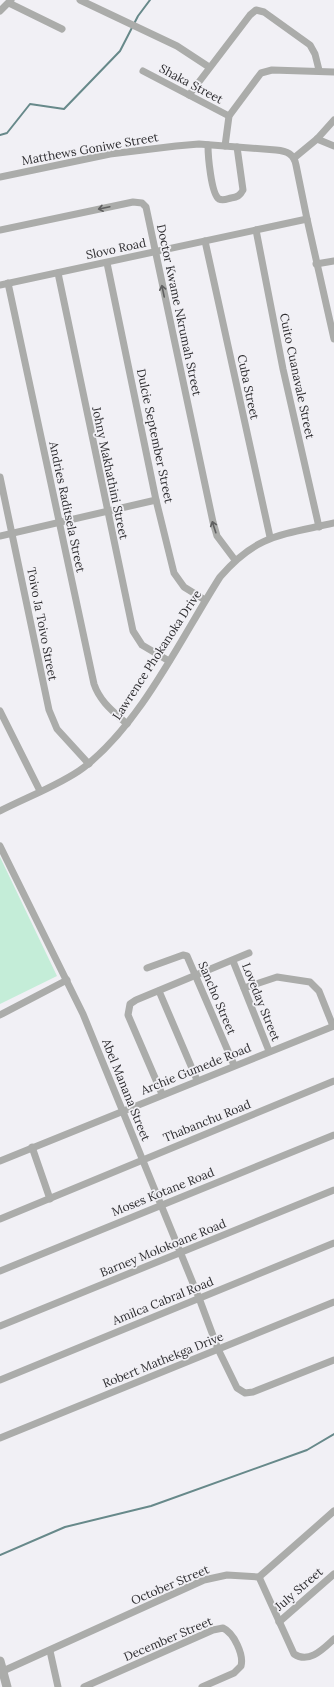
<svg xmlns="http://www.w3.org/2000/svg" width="334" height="1687" font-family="Lora,serif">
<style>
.green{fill:#c4edd8}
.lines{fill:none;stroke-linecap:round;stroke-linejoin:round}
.stream{stroke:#67898a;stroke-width:2}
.minor{stroke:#abacaa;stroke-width:7}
.tertiary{stroke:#abacaa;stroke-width:9}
.oneway{stroke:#606061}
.labels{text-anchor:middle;stroke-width:3.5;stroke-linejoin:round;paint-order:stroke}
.street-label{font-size:12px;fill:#2e2d30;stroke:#f1f0f5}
</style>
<rect width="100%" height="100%" fill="#f1f0f5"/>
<!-- green -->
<path class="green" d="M0,857L57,976L0,1004Z"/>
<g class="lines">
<!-- stream -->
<g class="stream">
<path d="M0,135L7,133L30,104L64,109L120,51L138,16L150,0"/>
<path d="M0,1555L65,1527L151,1506L307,1450L334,1434"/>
</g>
<!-- minor -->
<g class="minor">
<path d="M80,0L177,46L209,67"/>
<path d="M9,3L62,29"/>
<path d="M0,11L11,0"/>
<path d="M143,71L229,116"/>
<path d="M189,95L250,15L256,10L264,12L310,45L315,54L319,70"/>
<path d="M317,139L334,146"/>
<path d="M208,145C208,155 211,194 219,199C223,201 227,199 231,198C237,197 240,196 243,190L237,147"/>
<path d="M225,146L229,116L261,73L272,70L334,72"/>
<path d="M294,158L317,139L334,120"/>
<path d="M0,177L110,154L176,146L199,144L276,150C287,151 294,154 296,165L307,219L334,339"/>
<path d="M0,230L133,202L142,203L146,207L213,522L217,536L235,560"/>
<path d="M256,230L283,369L319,527"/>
<path d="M205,241L270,537"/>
<path d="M107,263L156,500L174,573L184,587L205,600"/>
<path d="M316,264L334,261"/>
<path d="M58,273L133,631L142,645L169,661"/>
<path d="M8,283L94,684C100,702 114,712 127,724"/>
<path d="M0,285L307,219"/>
<path d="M0,477L49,710L57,729L89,764"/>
<path d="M0,536L156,500"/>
<path d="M0,711L40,791"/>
<path d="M0,811C25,798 62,784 83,768C141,724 181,638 220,577C257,534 282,535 334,523"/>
<path d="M0,846L83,1014L199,1298L218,1349L237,1388L245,1393L253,1392L334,1360"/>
<path d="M233,961L269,1051"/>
<path d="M147,968L183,955L187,956L234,1065"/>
<path d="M244,988L277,977L310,982L319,991L333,1026"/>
<path d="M159,991L197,1080"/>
<path d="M0,1015L67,980"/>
<path d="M162,1094L128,1015L130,1004L136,1000L249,953"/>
<path d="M32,1147L50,1199"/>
<path d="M0,1161L334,1026"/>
<path d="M0,1219L334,1081"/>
<path d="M0,1271L334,1135"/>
<path d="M0,1326L334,1190"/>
<path d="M0,1380L334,1243"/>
<path d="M0,1438L334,1302"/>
<path d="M259,1577L294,1654C309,1664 323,1649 334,1639"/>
<path d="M279,1622L334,1574"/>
<path d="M50,1651L58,1687"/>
<path d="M3,1671L204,1580L227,1575L259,1577L334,1511"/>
<path d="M84,1687L213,1630L223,1628C234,1633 244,1655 241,1666L234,1673L202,1687"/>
</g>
<!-- tertiary -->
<path class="tertiary" d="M0,1661L7,1687"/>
</g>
<!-- one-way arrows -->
<defs><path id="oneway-shaft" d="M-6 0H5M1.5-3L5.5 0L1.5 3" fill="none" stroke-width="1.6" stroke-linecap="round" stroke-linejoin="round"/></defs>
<g class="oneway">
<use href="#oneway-shaft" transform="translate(104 208) rotate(168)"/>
<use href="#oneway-shaft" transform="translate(163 291) rotate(-102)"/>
<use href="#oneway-shaft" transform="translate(214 527) rotate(-108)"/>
</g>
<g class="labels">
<!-- street labels -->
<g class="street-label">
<text transform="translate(191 84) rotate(28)" y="4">Shaka Street</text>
<text transform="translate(90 149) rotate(-10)" y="4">Matthews Goniwe Street</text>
<text transform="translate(116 249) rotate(-12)" y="4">Slovo Road</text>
<text transform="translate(179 310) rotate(78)" y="4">Doctor Kwame Nkrumah Street</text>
<text transform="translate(297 376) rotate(78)" y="4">Cuito Cuanavale Street</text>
<text transform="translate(248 387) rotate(78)" y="4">Cuba Street</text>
<text transform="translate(155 436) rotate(78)" y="4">Dulcie September Street</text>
<text transform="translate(110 473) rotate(78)" y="4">Johny Makhathini Street</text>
<text transform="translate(67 507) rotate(78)" y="4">Andries Raditsela Street</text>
<text transform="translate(42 624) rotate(79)" y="4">Toivo Ja Toivo Street</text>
<text transform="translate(157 655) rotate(-57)" y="4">Lawrence Phokanoka Drive</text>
<text transform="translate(217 998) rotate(67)" y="4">Sancho Street</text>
<text transform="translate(261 1002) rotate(68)" y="4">Loveday Street</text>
<text transform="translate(196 1069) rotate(-22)" y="4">Archie Gumede Road</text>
<text transform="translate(126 1090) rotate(68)" y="4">Abel Manana Street</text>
<text transform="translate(207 1121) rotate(-22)" y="4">Thabanchu Road</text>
<text transform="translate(163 1192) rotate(-22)" y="4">Moses Kotane Road</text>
<text transform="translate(163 1248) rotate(-22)" y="4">Barney Molokoane Road</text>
<text transform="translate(163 1301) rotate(-22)" y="4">Amilca Cabral Road</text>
<text transform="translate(163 1360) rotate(-22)" y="4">Robert Mathekga Drive</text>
<text transform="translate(170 1585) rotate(-23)" y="4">October Street</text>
<text transform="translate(299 1589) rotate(-41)" y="4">July Street</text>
<text transform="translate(168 1639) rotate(-23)" y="4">December Street</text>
</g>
</g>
</svg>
